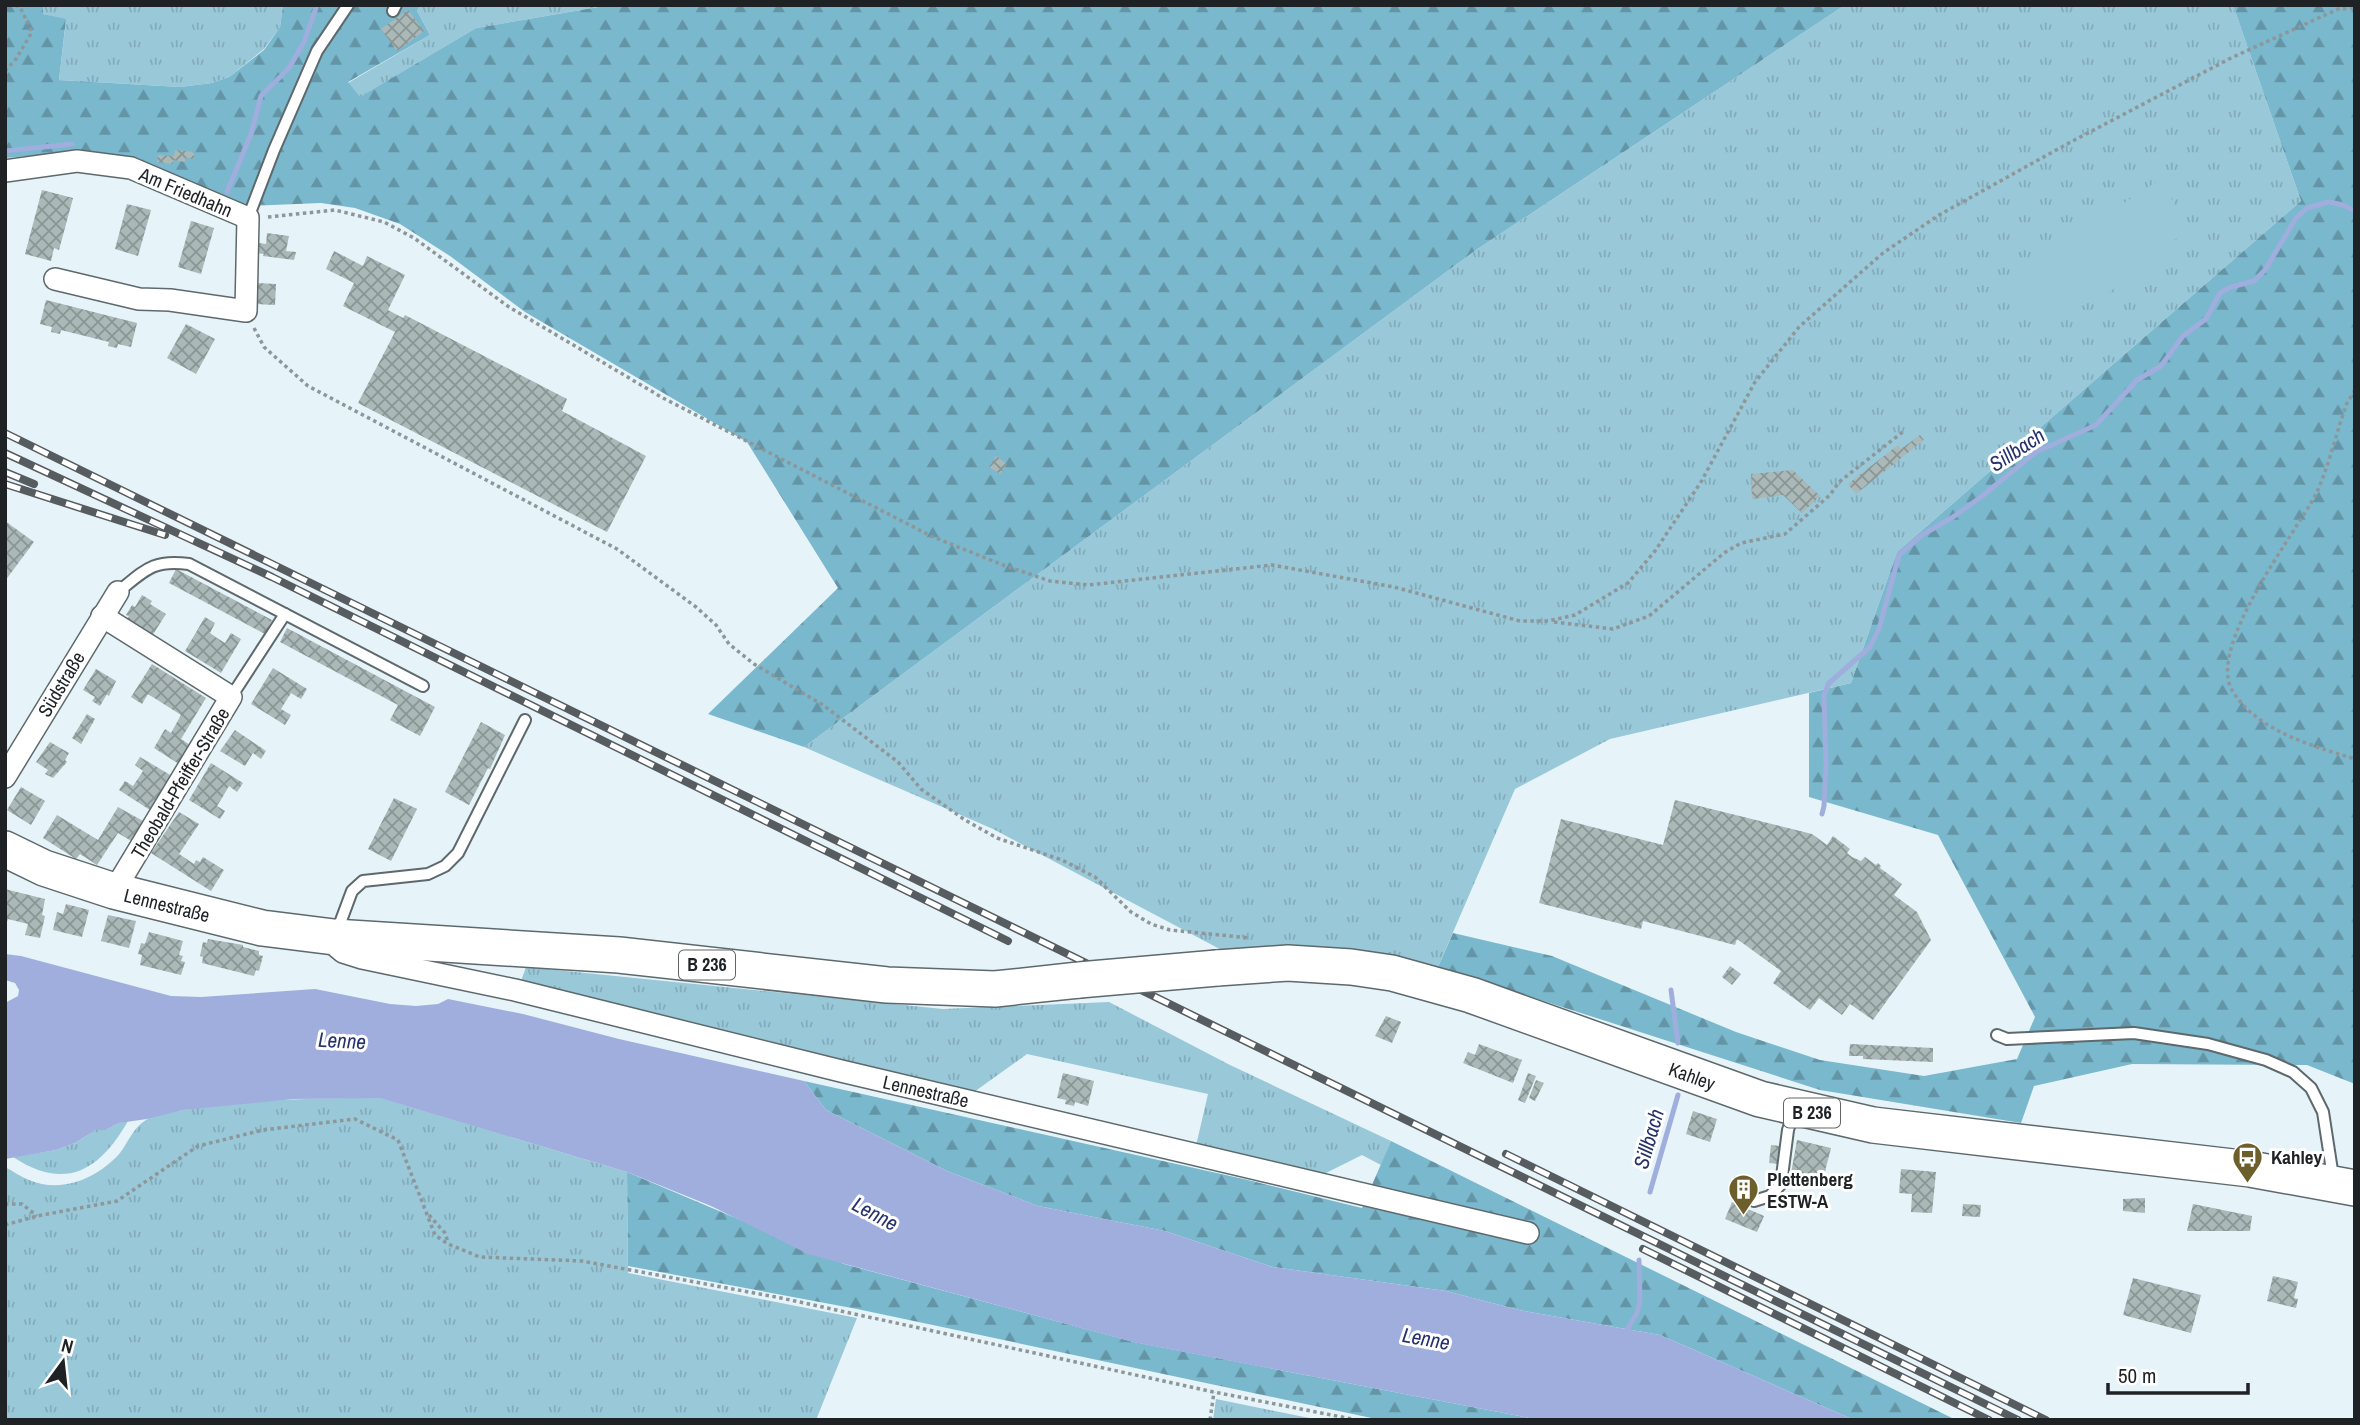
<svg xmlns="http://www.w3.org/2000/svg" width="2360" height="1425" font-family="'Archivo Narrow',sans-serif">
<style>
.grass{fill:url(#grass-tufts)}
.forest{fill:url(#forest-firs)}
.garden{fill:#99c8d9}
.water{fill:#9faedd}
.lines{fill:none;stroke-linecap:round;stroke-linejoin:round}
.stream{stroke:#9faedd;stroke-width:5}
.building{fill:url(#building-cross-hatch)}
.service-casing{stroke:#5d696c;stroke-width:14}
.minor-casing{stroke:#5d696c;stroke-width:24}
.primary-casing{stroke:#5d696c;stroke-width:38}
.path{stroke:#8d9699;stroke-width:3.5;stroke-dasharray:3.5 3.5;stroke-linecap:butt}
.service{stroke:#fff;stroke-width:10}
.minor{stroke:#fff;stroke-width:21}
.primary{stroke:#fff;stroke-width:35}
.rail-casing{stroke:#565c5f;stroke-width:8}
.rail{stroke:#fff;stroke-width:5;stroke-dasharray:16;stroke-linecap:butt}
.primary-bridge-casing{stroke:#5d696c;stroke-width:38;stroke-linecap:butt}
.primary-bridge{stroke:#fff;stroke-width:35}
.labels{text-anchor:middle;stroke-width:6;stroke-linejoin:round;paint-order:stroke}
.shield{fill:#fff;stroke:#626466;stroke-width:2}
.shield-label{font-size:18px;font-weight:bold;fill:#1e2224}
.street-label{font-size:19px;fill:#1e2224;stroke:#fff}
.poi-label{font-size:19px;font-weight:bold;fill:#1e2224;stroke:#fff;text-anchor:start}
.water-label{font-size:21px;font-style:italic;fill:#26326b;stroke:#fff}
</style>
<defs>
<pattern id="grass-tufts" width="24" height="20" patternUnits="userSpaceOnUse" patternTransform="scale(1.75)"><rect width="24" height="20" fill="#99c8d9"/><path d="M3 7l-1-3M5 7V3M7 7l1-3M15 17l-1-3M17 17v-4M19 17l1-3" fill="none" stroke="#83acba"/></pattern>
<pattern id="forest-firs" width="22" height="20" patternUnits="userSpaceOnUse" patternTransform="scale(1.75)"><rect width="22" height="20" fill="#7ab8cd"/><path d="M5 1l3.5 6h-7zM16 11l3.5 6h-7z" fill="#6395a6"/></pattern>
<pattern id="building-cross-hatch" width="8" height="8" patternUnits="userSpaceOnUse" patternTransform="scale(1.75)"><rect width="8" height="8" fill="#aab8b8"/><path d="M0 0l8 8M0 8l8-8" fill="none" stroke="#8a9595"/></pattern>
</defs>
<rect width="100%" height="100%" fill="#e6f3f8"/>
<!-- grass -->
<g class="grass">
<path d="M43,5H283L280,27L264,49L229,77L212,83L180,87L59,80L66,20L43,14Z"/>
<path d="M420,5H610L476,28L359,98L348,83L430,35L417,11Z"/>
<path d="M1845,5H2233L2301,201L1897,552L1851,683L1610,739L1515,789L1438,967L1324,947L1233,956L993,829L804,747L1476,250Z"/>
<path d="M526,967L943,1009L1109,1002L1230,1065L1391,1141L1381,1165L1362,1155L1320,1176L1195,1150L1208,1094L1027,1054L967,1097L519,987Z"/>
<path d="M381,1098L627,1172L628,1273L857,1318L816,1420H5V1167C13,1171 21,1177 29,1180C62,1194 98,1178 120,1153C128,1142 134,1127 146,1120C155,1114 172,1112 183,1110C248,1099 315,1098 381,1098Z"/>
<path d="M128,1121C100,1170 66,1192 13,1157L56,1150L75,1143L96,1130H106L119,1123Z"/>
<path d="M1216,1399L1319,1420H1213Z"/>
</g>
<!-- forest -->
<g class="forest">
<path d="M5,5H43V14L66,19L59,80L180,87L212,83L229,77L264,50L280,27L283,5H420L417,11L430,35L348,82L360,97L476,28L610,5H1845L1476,250L804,747L708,714L838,588L747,442L525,312L450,256L400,224L355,208L321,203L247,206L205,188L136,165L76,152L5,158Z"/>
<path d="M2233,5H2355V1084L2307,1065L2132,1064L2034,1086L2021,1123L1820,1090L1438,967L1453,933L1552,956L1736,1032L1820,1060L1924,1076L2017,1059L2035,1017L1938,835L1809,797V693L1851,683L1897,552L2301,201Z"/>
<path d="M804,1081L1248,1180L1362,1208L1391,1141L1956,1420H1854L1660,1335L1519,1310L1446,1291L1273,1267L1165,1231L1038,1206L947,1171L826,1110Z"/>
<path d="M627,1172L844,1264L1134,1342L1540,1420H1381L857,1309L628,1266Z"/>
</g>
<!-- garden -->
<path class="garden" d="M2161,179L2188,228C2151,262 2113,298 2064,312C2054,315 2042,316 2031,317L2012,275Z"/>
<!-- water -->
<path class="water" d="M5,954L21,956L171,996L201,997L315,989L390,1004L416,1006L438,1004L448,999L523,1014L619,1039L804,1081L826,1110L947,1171L1038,1206L1165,1231L1273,1267L1446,1291L1519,1310L1660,1335L1854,1420H1540L1133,1342L808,1254L711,1206L627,1172L380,1098L294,1099L183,1110L147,1119L119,1123L106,1130H96L75,1143L56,1150L5,1159V1003L18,996L19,990L15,983L5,980Z"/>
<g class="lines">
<!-- stream -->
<g class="stream">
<path d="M5,151L72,144"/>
<path d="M227,192L251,134L261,96L289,68L304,42L317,5"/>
<path d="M1822,814L1824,806L1826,765L1824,695L1829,683L1870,647L1879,629L1899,555L1922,535L1953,517L1981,497L2036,452L2096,425L2137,380L2161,366L2183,336L2206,319L2220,293L2231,287L2254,281L2265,270L2296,218L2307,208L2329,202L2343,205L2355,211"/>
<path d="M1671,990L1678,1043"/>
<path d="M1650,1192L1678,1095"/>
<path d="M1625,1333L1637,1313L1640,1300L1639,1260"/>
</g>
</g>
<!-- building -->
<g class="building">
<path d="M408,10L424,31L397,51L381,29Z"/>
<path d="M175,150L194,152V159L185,158V162L173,160V164L157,162L158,155L174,156Z"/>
<path d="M42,190L73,198L59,250L54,248L51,261L25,254Z"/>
<path d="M127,204L151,210L138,256L115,249Z"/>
<path d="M191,221L214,228L201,274L178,267Z"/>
<path d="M267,233L289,236L286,251L296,252L294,260L263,256L264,254L256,253L258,243L266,244Z"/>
<path d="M334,251L363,266L367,256L405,275L388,310L403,318L405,315L567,399L562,411L646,456L607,532L358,403L395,332L343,306L354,283L326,269Z"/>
<path d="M257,283L276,284L275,305L256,304Z"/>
<path d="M46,300L137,323L131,347L118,344L117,348L108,346L109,342L61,330L60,334L51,332L52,327L40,324Z"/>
<path d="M186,324L215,339L196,374L167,358Z"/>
<path d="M1920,435L1924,440L1856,494L1848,484L1898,445L1901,449Z"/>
<path d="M996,456L1007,464L1000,474L989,467Z"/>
<path d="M1793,470L1820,496L1802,513L1783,495L1752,499L1751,474Z"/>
<path d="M5,521L34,542L5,581Z"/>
<path d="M176,569L272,620L265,634L169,583Z"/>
<path d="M142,595L152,601L150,604L166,614L152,636L126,621L129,616L126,615L132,605L135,607Z"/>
<path d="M205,617L215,623L210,633L217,638L225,643L231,633L241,639L221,673L185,651Z"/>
<path d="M287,628L435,707L420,736L390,720L398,705L280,642Z"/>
<path d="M152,664L206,698L181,739L190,745L179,764L154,748L165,729L171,733L181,715L148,694L142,704L131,697Z"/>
<path d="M273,668L307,689L301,699L291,693L281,709L291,715L285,725L251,704Z"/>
<path d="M96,669L116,681L109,696L107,694L100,706L92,701L95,697L83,690Z"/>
<path d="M87,714L95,719L81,744L72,738Z"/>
<path d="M481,722L505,735L490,769L488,768L469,805L445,792Z"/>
<path d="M235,730L266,751L261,759L253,753L245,766L220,751Z"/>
<path d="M50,742L69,753L65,760L67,762L53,778L45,774L48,770L36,762Z"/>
<path d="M140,757L172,776L150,810L119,790L125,781L133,786L143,771L135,765Z"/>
<path d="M211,763L243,783L237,792L229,786L222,798L217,806L225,811L220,819L189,800Z"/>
<path d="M21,787L45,801L31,825L7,810Z"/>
<path d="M394,798L417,809L391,861L368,849Z"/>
<path d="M1675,800L1812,834L1827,845L1833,836L1850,849L1847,853L1852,857L1861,861L1865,857L1876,865L1878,863L1881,866L1880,868L1902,884L1894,895L1917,912L1931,940L1873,1020L1850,1004L1842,1015L1819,998L1810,1010L1773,983L1781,971L1737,939L1735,945L1643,921L1641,929L1539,903L1561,819L1663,845Z"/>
<path d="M118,807L143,821L133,842L118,833L97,865L80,854L76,859L43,838L57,815L98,840Z"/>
<path d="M179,812L199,824L179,854L194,864L196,860L200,862L203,857L224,870L211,891L151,853Z"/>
<path d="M5,889L45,899L42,915L45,916L40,938L25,935L28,924L8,919L5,927Z"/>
<path d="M66,904L89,910L82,937L53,930L57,912L63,914Z"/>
<path d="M108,915L136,921L129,948L101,941Z"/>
<path d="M149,932L183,941L179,955L183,956L181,961L185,962L181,975L140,965L142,955L138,954L141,943L145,944Z"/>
<path d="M208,939L243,945V947L259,951V955L263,956L259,971L256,970L254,976L202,963L203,957L200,956L203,942L207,943Z"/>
<path d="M1730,966L1741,974L1732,985L1722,977Z"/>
<path d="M1386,1016L1401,1022L1392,1043L1375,1036Z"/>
<path d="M1479,1044L1522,1060L1513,1083L1463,1063L1468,1052L1475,1055Z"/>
<path d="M1850,1044L1933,1048V1062L1863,1059V1056H1849Z"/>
<path d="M1063,1073L1094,1081L1088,1106L1075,1102L1074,1106L1065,1104L1066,1100L1057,1098Z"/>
<path d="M1528,1073L1536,1076L1525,1103L1518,1100Z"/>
<path d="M1536,1080L1544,1083L1535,1101L1529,1098Z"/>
<path d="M1693,1111L1717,1119L1710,1142L1686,1134Z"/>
<path d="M1797,1140L1831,1148L1821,1187L1790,1179Z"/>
<path d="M1771,1145L1781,1146L1779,1164L1769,1163Z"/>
<path d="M1901,1169L1936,1172L1932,1213L1911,1212L1912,1194L1899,1193Z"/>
<path d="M2145,1198V1213L2123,1211V1199Z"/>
<path d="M1732,1202L1764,1216L1757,1232L1725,1219Z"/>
<path d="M1963,1204L1981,1205L1980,1217L1962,1216Z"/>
<path d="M2193,1204L2252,1216L2250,1231H2187Z"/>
<path d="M2273,1276L2298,1282L2294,1298L2298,1299L2296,1308L2267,1301Z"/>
<path d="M2133,1278L2201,1295L2191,1333L2123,1315Z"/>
</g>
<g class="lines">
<defs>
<g id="service">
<path d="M393,11L396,5"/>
<path d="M248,218L274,150L317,51L348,5"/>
<path d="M118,592C145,570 153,559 189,564L423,686"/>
<path d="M231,697L285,614"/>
<path d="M336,934L352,891L363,881L428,874L445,866L458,853L525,720"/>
<path d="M1997,1035L2007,1039L2134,1033L2208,1044L2266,1060L2293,1072L2311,1088L2323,1112L2333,1177"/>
<path d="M1754,1201L1770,1196L1781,1184L1788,1130L1794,1111"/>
</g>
<g id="minor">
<path d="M5,171L77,161L131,168L248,218L246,311L170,300L139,299L55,279"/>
<path d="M102,616L231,697L114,891"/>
<path d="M5,777L118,592"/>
<path d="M336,942L337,947L343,952L362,958L515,990L841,1071L1528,1233"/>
</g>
<g id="primary">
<path d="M5,849L44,868L114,891L262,928L334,937L619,955L887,985L995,989L1079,980"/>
<path d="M1217,968L1288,963L1351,967L1392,973L1471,995L1760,1099L1873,1125L2250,1169L2355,1188"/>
</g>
</defs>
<!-- service casing -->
<use href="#service" class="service-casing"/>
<!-- minor casing -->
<use href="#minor" class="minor-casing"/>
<!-- primary casing -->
<use href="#primary" class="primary-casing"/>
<!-- path -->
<g class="path">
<path d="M2343,9L2355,8"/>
<path d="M5,71L16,59L32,32L20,7L15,5"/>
<path d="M268,217L335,210L384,222L414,238L509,307L663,398L931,536L1003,565L1050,581L1088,585L1272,565L1394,587L1520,621H1548L1575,615L1628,583L1655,551L1701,482L1755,382L1799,327L1883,253L1939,215L2067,144L2231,58L2347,5"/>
<path d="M254,328L264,347L308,386L617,549L696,607L716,625L729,644L754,664L823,705L898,762L921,789L965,820L997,838L1062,860L1095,877L1131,912L1151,924L1170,930L1250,938"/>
<path d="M2355,390L2347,403C2337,430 2328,469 2316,494C2295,534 2207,646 2232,690C2256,731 2313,746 2355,759"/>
<path d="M1554,622L1613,629L1649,616L1724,553L1741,543L1785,534L1830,495L1839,482L1904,431"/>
<path d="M5,1204H22L37,1216"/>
<path d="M429,1215L445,1233L448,1242"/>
<path d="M5,1225L37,1216L117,1201L198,1146L263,1130L355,1119L398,1140L435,1235L448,1244L480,1257L582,1261L781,1298L1214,1392L1357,1420"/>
<path d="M1210,1420L1214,1392"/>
</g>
<!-- service -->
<use href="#service" class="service"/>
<!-- minor -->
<use href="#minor" class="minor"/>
<!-- primary -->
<use href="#primary" class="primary"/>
<defs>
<g id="rail">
<path d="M5,433L2018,1420"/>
<path d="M5,453L272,577L1008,941"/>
<path d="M5,472L34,484"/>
<path d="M5,484L165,535"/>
<path d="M1506,1154L2046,1420"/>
<path d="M1643,1249L1989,1420"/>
</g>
</defs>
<!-- rail casing -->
<use href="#rail" class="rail-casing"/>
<!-- rail -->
<use href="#rail" class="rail"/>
<defs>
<path id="primary-bridge" d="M1079,980L1217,968"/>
</defs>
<!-- primary-bridge casing -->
<use href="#primary-bridge" class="primary-bridge-casing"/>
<!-- primary-bridge -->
<use href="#primary-bridge" class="primary-bridge"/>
</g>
<!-- icons -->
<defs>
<symbol id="bus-pin" viewBox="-11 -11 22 30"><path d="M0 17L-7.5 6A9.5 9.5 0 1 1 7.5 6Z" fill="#6c5f2c" stroke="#fff"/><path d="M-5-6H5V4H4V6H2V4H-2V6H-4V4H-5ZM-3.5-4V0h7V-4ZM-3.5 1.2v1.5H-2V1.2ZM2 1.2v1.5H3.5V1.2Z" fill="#fff"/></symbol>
<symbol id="building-pin" viewBox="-11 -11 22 30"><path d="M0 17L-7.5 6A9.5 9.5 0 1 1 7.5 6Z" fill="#6c5f2c" stroke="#fff"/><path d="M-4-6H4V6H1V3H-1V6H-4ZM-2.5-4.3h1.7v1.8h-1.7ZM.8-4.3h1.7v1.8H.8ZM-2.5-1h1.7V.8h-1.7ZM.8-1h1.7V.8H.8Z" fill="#fff"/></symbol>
</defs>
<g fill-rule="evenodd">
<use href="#bus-pin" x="2230" y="1140" width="35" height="47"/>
<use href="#building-pin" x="1726" y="1172" width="35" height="47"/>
</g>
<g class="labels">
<!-- shield labels -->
<g class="shield">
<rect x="679" y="950.5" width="56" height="29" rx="5"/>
<rect x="1784" y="1098.5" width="56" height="29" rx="5"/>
</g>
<g class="shield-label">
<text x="707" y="971">B 236</text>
<text x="1812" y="1119">B 236</text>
</g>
<!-- street labels -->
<g class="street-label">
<text transform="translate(186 192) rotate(23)" y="7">Am Friedhahn</text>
<text transform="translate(61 684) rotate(-59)" y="7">Südstraße</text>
<text transform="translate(180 783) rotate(-59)" y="7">Theobald-Pfeiffer-Straße</text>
<text transform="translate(167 905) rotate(14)" y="7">Lennestraße</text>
<text transform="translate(1692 1076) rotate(20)" y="7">Kahley</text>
<text transform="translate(926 1091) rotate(13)" y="7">Lennestraße</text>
</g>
<!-- poi labels -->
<g class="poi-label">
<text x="2271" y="1164">Kahley</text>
<text x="1767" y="1186">Plettenberg<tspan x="1767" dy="22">ESTW-A</tspan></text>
</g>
<!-- water labels -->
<g class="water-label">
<text transform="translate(2017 450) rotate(-33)" y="7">Sillbach</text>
<text transform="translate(342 1041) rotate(3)" y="7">Lenne</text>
<text transform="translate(1649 1139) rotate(-74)" y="7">Sillbach</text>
<text transform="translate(875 1214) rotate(28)" y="7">Lenne</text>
<text transform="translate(1426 1339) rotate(10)" y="7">Lenne</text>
</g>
</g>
<!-- border -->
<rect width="2360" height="1425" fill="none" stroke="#1e2224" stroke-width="14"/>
<!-- north arrow -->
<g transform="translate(63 1362) rotate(15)" stroke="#ffffff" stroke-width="5" paint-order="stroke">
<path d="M0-5L12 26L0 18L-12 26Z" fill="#1e2224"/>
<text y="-10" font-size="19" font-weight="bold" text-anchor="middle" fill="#1e2224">N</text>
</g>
<!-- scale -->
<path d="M2108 1383v10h140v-10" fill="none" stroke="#1e2224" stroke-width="3.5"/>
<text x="2118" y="1383" font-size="21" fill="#1e2224" stroke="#ffffff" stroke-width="5" paint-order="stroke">50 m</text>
</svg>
